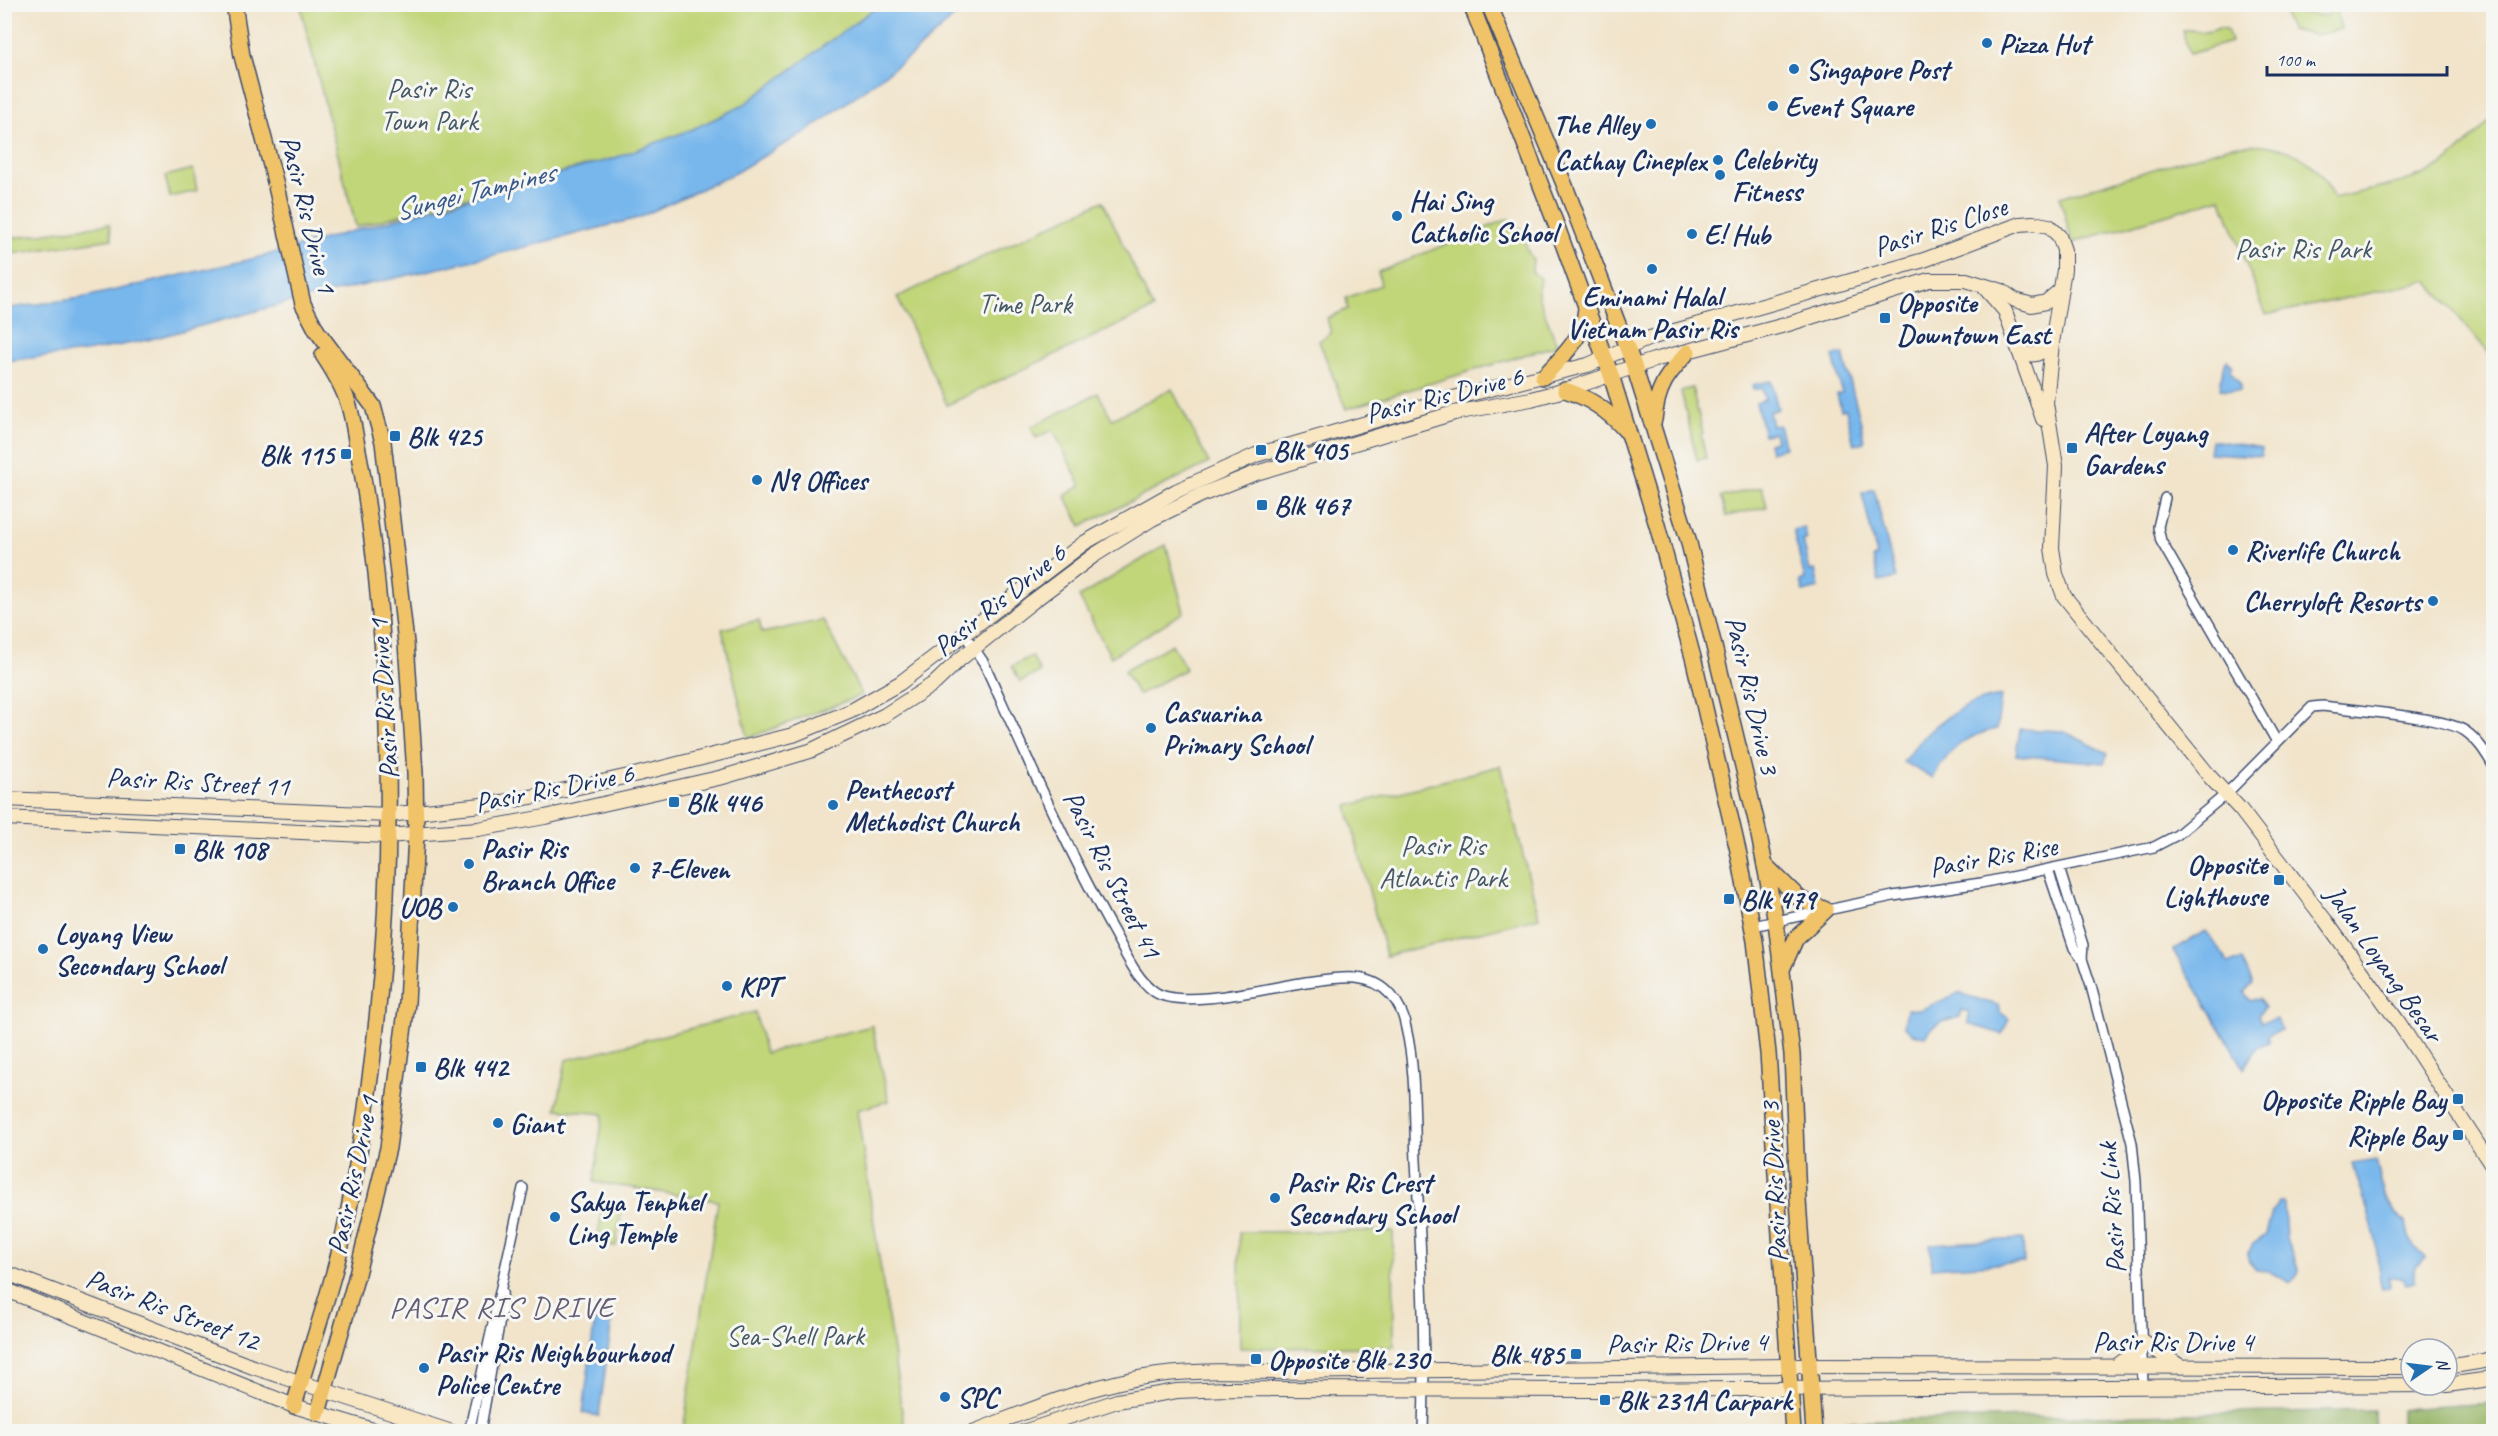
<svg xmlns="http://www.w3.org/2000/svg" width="2498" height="1436" font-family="Caveat,sans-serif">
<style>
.green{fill:#c1d579;stroke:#6e826c;stroke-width:1.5}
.forest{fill:#98b669;stroke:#5a7264;stroke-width:1.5}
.water{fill:#78b7ec;stroke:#4a73a5;stroke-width:1.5}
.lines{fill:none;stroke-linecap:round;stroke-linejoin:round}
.street-casing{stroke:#3b4a6e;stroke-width:12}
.secondary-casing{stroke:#3b4a6e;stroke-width:16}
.primary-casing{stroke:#3b4a6e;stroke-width:18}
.street{stroke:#fff;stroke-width:9}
.secondary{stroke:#f9e7c3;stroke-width:14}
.primary{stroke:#f0c369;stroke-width:15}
.poi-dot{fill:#1f6fb2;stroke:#f6f6f2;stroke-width:2}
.labels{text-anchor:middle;stroke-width:6;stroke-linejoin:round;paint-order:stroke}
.poi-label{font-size:28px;font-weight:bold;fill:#1b2f5e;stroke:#f6f6f2;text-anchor:start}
.park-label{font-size:28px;fill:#445865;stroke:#f6f6f2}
.street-label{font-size:28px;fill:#1b2f5e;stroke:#f6f6f2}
.water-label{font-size:30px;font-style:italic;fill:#375889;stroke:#f6f6f2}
.neighbourhood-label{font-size:30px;letter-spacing:1.5px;fill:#645d75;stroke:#f6f6f2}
</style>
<rect width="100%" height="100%" fill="#f6f6f2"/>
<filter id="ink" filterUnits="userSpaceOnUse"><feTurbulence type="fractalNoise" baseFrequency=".0167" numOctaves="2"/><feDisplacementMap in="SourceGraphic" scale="12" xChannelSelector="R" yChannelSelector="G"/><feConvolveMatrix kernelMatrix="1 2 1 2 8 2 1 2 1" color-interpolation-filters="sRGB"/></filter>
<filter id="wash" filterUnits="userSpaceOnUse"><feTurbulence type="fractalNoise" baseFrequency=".008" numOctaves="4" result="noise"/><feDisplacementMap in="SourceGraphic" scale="24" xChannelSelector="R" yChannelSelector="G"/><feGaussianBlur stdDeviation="1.35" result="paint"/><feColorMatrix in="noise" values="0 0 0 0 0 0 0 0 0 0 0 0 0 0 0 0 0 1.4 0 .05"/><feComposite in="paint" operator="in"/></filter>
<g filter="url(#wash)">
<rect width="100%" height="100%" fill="#f1e4cb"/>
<!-- green -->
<g class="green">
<path d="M300,5H879L742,106L693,129L615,158L356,227Z"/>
<path d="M2285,5H2294L2296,12L2299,13L2328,16L2327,5H2335L2341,29L2316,35L2290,30L2284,12Z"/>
<path d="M2219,28L2227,29L2231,42L2189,54L2182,30C2199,28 2197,37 2219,28Z"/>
<path d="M2493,117V358L2428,281L2266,315L2221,198L2072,243L2060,197L2231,146C2265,141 2302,148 2323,178C2327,184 2330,192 2334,198C2370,189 2411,184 2442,165C2462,152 2477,133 2493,117Z"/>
<path d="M193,169L197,191L170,197L165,176Z"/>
<path d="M1103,201L1153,309L947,405L897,297Z"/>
<path d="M1508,219L1527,235L1526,248L1533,260L1532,272L1540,278L1538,296L1557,345L1346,409L1319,341L1331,333L1327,318L1348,309L1346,298L1381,285L1378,272Z"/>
<path d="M109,224L112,239L5,255V239Z"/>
<path d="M1692,388L1703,433L1701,434L1706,458L1697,460L1681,391Z"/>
<path d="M1172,389L1209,463L1081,526L1065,495L1081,486L1053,430L1036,438L1031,427L1098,393L1112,419Z"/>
<path d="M1762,487L1767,507L1726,516L1721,497Z"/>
<path d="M1166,545L1184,612L1111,657L1079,597Z"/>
<path d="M759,620L762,633L823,620L862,695L748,738L722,629Z"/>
<path d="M1172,644L1186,669L1138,695L1124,671Z"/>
<path d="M1032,656L1040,672L1020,682L1012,666Z"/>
<path d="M1500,766L1539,917L1386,956L1347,806Z"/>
<path d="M755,1012L765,1053L872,1026L889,1101L857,1110L905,1431H683L718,1201L594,1182L603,1114L557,1109L566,1060Z"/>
<path d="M603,1201L622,1204L616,1246L597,1244Z"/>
<path d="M1393,1231L1394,1347L1240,1348L1239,1232Z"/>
</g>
<!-- forest -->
<g class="forest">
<path d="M2493,1403V1431H2401V1409Z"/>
<path d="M2374,1410V1432H1848L1847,1421Z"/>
</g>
<!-- water -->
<g class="water">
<path d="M879,5H968L914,53L809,130L731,175L638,218L466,262L294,301L148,340L86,352L5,361L4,309L81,298L256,258L615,158L693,129L742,106Z"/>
<path d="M1843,354L1861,423L1864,442L1854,445L1846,409L1841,410L1837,394L1842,393L1833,356Z"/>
<path d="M2227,360L2233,366L2230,370L2240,384V391L2220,389L2223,367Z"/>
<path d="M1771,381L1778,409L1769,412L1772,426L1779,425L1785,448L1770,452L1768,443L1776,441L1774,433L1764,435L1756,403L1765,400L1762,388L1753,390L1752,385Z"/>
<path d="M2211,440L2262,448L2261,456L2209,453Z"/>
<path d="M1874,489L1896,578L1879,582L1873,558L1877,556L1862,493Z"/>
<path d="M1804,527L1807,539L1803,541L1810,571L1815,570L1819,588L1803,592L1800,581L1805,579L1793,530Z"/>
<path d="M2001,696L1997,729C1964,736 1949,749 1933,778L1903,762C1927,728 1959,702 2001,696Z"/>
<path d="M2020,729L2063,731L2108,753L2104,763L2016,755Z"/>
<path d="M2206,931L2229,963L2242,961L2253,983L2244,992L2250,1001L2259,998L2265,1007L2258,1015L2261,1022L2277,1019L2281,1030L2267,1035L2269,1042L2257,1047L2244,1068L2173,950Z"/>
<path d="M1959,993L1998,1005L2000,1012L2009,1019L2002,1034L1968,1024L1969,1012L1961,1010L1960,1017C1945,1021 1934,1022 1925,1036L1912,1034L1904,1026L1907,1009L1920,1010Z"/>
<path d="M2376,1160L2384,1195L2396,1214L2406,1223L2409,1237L2414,1246L2426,1258L2414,1269L2415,1282L2405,1284L2404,1279L2389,1278L2390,1287L2382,1289C2377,1272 2378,1255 2375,1237C2369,1212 2360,1189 2353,1164Z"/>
<path d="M2279,1202H2284L2286,1239L2298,1269V1274L2291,1283L2268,1271L2256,1270L2249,1262L2247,1255L2253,1244L2266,1235L2272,1211Z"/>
<path d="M2023,1239L2024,1262L1932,1268L1930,1244Z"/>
<path d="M596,1309L613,1312L599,1416L583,1413Z"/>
</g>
</g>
<g filter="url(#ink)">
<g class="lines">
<defs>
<g id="street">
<path d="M2165,498L2158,527L2161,541L2277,742"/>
<path d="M965,635L984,663C1025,753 1065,845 1113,931C1125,952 1135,978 1155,992C1182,1010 1272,987 1306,982C1336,978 1369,970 1391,995C1399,1004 1404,1016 1406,1028C1416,1070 1414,1118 1416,1161C1421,1251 1426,1341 1423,1432"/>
<path d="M2059,868L2083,945L2082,959"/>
<path d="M2048,870L2074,948L2082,959L2091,986L2132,1143L2136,1181L2143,1387"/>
<path d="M1753,926L1893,896L1981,883L2154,847L2177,835L2226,794L2312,707L2323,706C2352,710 2445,717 2465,731C2478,740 2486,753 2494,767"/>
<path d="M469,1432L523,1188"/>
<path d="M480,1432L503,1303L502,1292"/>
</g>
<g id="secondary">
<path d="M1984,287L2005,311L2043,419"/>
<path d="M2019,351C2034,358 2040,354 2052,343"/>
<path d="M4,799L388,815L491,804L542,795L638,774L793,735L851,711L900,683L1084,543L1176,491L1256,455L1449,399L1588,365L1650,338L1924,260L2020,224L2033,223L2049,226L2059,236L2064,250V270L2052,343L2046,403L2056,466L2052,548L2056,574L2064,596L2211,778L2240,809L2325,920L2399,1023L2494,1169"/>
<path d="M4,818L387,836L478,829L545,817L723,777L810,751L885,715L935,683L959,660L1032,602L1093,556L1152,519L1201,495L1253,474L1454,413L1531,399L1565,390L1654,360L1785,325L1929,280H1966L2002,291L2015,300L2032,305L2046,302L2059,291"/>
<path d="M4,1272L253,1367L452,1432"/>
<path d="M4,1289L294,1406L380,1432"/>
<path d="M2118,1365L2137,1351L2142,1341L2180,1366"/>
<path d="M2447,1367L2484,1361L2494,1357"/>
<path d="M2447,1385L2483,1380L2494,1376"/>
<path d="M973,1432C1033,1409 1094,1383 1158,1375C1197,1370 1235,1371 1273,1372L1787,1366L2411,1367"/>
<path d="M1023,1432L1117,1401L1177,1391L1227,1389L1590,1390L2432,1385"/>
</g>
<g id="primary">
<path d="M234,4L242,56L273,173L303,304L317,331L373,406L383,442L406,643L415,773L416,835L407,1003L388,1148L355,1282L318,1413"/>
<path d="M1471,4L1557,227L1611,375L1657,525L1694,661L1739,855L1755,941L1768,1053L1793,1432"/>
<path d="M1489,4L1565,186L1634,366L1688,539L1756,820L1776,922L1792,1054L1798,1200L1814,1432"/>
<path d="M1543,377C1563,356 1584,338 1586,308"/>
<path d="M1565,390C1590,398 1609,411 1626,431"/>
<path d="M1654,420C1657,387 1666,376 1688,352"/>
<path d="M1765,865L1800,899L1826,910L1796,938L1783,967"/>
<path d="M294,1406C312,1342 335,1280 348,1214C389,1004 399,786 376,573C371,528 365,484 356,440C354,428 352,414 348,403C343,387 333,370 323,355"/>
</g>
</defs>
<!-- street casing -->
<use href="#street" class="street-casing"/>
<!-- secondary casing -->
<use href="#secondary" class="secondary-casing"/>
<!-- primary casing -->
<use href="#primary" class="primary-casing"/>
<!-- street -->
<use href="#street" class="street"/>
<!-- secondary -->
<use href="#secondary" class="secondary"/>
<!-- primary -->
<use href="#primary" class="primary"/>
</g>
</g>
<!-- markers -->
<g class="poi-dot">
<circle cx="1987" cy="43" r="6"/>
<circle cx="1794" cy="69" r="6"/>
<circle cx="1773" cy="106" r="6"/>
<circle cx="1651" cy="124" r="6"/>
<circle cx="1718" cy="160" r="6"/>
<circle cx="1720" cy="175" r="6"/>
<circle cx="1397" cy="216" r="6"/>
<circle cx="1692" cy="234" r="6"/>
<circle cx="1652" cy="269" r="6"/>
<rect x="1879" y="312" width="12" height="12" rx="3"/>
<rect x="389" y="430" width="12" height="12" rx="3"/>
<rect x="2066" y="442" width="12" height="12" rx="3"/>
<rect x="1255" y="444" width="12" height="12" rx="3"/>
<rect x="340" y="448" width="12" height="12" rx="3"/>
<circle cx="757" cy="480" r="6"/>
<rect x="1256" y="499" width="12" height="12" rx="3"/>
<circle cx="2233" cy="550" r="6"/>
<circle cx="2433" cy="601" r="6"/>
<circle cx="1151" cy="728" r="6"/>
<rect x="668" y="796" width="12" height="12" rx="3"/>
<circle cx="833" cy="805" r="6"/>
<rect x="174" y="843" width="12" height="12" rx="3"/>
<circle cx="469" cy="864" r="6"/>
<circle cx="635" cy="868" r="6"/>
<rect x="2273" y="874" width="12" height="12" rx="3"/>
<rect x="1723" y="893" width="12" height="12" rx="3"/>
<circle cx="453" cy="907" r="6"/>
<circle cx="43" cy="949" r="6"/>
<circle cx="727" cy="986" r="6"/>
<rect x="415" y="1061" width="12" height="12" rx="3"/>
<rect x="2452" y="1093" width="12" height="12" rx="3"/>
<circle cx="498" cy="1123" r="6"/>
<rect x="2452" y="1129" width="12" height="12" rx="3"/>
<circle cx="1275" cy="1198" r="6"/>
<circle cx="555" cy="1217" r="6"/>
<rect x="1570" y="1348" width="12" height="12" rx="3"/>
<rect x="1250" y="1353" width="12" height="12" rx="3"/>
<circle cx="424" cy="1368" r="6"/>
<circle cx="945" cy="1397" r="6"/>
<rect x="1599" y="1394" width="12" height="12" rx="3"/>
</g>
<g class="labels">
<!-- poi labels -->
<g class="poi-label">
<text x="1999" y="53">Pizza Hut</text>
<text x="1806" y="79">Singapore Post</text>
<text x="1785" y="116">Event Square</text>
<text x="1639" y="134" text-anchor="end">The Alley</text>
<text x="1732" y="169">Celebrity<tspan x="1732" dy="32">Fitness</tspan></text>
<text x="1706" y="170" text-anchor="end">Cathay Cineplex</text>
<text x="1409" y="210">Hai Sing<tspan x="1409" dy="32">Catholic School</tspan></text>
<text x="1704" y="244">E! Hub</text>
<text x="1652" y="306" text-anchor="middle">Eminami Halal<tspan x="1652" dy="32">Vietnam Pasir Ris</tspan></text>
<text x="1897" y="312">Opposite<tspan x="1897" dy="32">Downtown East</tspan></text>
<text x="2084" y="442">After Loyang<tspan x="2084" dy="32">Gardens</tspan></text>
<text x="407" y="446">Blk 425</text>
<text x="1273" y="460">Blk 405</text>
<text x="334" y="464" text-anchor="end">Blk 115</text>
<text x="769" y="490">N9 Offices</text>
<text x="1274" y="515">Blk 467</text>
<text x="2245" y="560">Riverlife Church</text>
<text x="2421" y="611" text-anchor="end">Cherryloft Resorts</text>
<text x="1163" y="722">Casuarina<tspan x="1163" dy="32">Primary School</tspan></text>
<text x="845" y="799">Penthecost<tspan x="845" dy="32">Methodist Church</tspan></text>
<text x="686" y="812">Blk 446</text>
<text x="481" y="858">Pasir Ris<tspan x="481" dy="32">Branch Office</tspan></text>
<text x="192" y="859">Blk 108</text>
<text x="2267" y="874" text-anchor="end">Opposite<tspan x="2267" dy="32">Lighthouse</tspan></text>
<text x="647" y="878">7-Eleven</text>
<text x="1741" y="909">Blk 479</text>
<text x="441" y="917" text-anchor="end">UOB</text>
<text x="55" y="943">Loyang View<tspan x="55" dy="32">Secondary School</tspan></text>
<text x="739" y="996">KPT</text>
<text x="433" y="1077">Blk 442</text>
<text x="2446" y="1109" text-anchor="end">Opposite Ripple Bay</text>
<text x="510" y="1133">Giant</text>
<text x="2446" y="1145" text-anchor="end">Ripple Bay</text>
<text x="1287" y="1192">Pasir Ris Crest<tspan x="1287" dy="32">Secondary School</tspan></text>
<text x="567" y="1211">Sakya Tenphel<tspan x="567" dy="32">Ling Temple</tspan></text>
<text x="436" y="1362">Pasir Ris Neighbourhood<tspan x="436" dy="32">Police Centre</tspan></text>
<text x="1564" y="1364" text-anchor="end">Blk 485</text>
<text x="1268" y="1369">Opposite Blk 230</text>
<text x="957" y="1407">SPC</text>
<text x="1617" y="1410">Blk 231A Carpark</text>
</g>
<!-- park labels -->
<g class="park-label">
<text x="429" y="98">Pasir Ris<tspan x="429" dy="32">Town Park</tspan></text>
<text x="2303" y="258">Pasir Ris Park</text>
<text x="1025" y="313">Time Park</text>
<text x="1443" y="855">Pasir Ris<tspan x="1443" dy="32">Atlantis Park</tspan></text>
<text x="795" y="1345">Sea-Shell Park</text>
</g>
<!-- street labels -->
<g class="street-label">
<text transform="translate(309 214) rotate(76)" y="10">Pasir Ris Drive 1</text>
<text transform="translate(1940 226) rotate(-18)" y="10">Pasir Ris Close</text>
<text transform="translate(1444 394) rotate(-14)" y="10">Pasir Ris Drive 6</text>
<text transform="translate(999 599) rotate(-39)" y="10">Pasir Ris Drive 6</text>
<text transform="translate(1753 695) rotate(77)" y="10">Pasir Ris Drive 3</text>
<text transform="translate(383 699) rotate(-94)" y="10">Pasir Ris Drive 1</text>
<text transform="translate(198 781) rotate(3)" y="10">Pasir Ris Street 11</text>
<text transform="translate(554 787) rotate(-11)" y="10">Pasir Ris Drive 6</text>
<text transform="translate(1993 856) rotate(-10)" y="10">Pasir Ris Rise</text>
<text transform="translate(1113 874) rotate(63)" y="10">Pasir Ris Street 41</text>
<text transform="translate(2385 963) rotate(55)" y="10">Jalan Loyang Besar</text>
<text transform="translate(352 1175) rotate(-78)" y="10">Pasir Ris Drive 1</text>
<text transform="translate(1773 1182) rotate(-93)" y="10">Pasir Ris Drive 3</text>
<text transform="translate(2111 1208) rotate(-94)" y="10">Pasir Ris Link</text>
<text transform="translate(173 1309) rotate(21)" y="10">Pasir Ris Street 12</text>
<text x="2173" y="1351">Pasir Ris Drive 4</text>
<text transform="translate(1687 1342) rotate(-1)" y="10">Pasir Ris Drive 4</text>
</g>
<!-- water labels -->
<g class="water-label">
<text transform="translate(474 191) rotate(-14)" y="10">Sungei Tampines</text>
</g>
<!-- neighbourhood labels -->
<g class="neighbourhood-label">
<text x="502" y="1317">PASIR RIS DRIVE</text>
</g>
</g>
<!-- margin -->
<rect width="2498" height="1436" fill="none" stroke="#f6f6f2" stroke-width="24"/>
<!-- north arrow -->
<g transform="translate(2429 1367) rotate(76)"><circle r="28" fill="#f6f6f2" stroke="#9ea6b7" stroke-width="1.5"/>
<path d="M0-4.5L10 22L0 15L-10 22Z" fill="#1f6fb2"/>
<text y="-9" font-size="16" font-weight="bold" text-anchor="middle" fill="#1b2f5e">N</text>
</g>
<!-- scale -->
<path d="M2267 66v9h180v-9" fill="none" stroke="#1b2f5e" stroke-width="3"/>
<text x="2276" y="66" font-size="18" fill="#1b2f5e" stroke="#f6f6f2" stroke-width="4.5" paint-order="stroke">100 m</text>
</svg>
